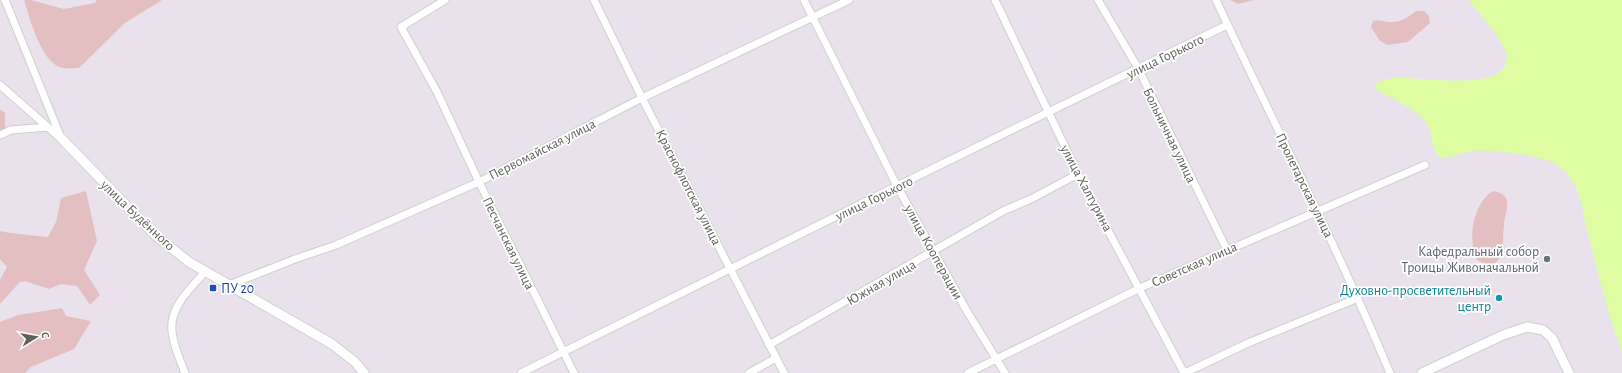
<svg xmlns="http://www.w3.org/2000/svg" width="1622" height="373" font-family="'Alegreya Sans',sans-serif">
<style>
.green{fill:#e4bfc2}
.water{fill:#defda2}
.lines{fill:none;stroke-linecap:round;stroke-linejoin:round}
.minor-casing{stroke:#cdd1cb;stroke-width:9}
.tertiary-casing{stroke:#cdd1cb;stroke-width:11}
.minor{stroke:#fff;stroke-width:7}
.tertiary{stroke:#fff;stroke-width:9}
.worship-dot{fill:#6b7280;stroke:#fff;stroke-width:1.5}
.transit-dot{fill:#1a4fb4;stroke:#fff;stroke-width:1.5}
.culture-dot{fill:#0f9aa8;stroke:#fff;stroke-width:1.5}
.labels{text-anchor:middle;stroke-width:3.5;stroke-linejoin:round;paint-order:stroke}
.street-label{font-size:14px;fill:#5f625a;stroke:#fff}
.worship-label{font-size:14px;fill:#5b616d;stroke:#fff;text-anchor:end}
.transit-label{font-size:14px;fill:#164399;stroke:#fff;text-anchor:start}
.culture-label{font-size:14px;fill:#0d838f;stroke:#fff;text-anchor:end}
</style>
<rect width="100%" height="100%" fill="#e9e2ed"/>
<!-- green -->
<g class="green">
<path d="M24,0H31L64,9L95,3L97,0H162L125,23L79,68C74,68 68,69 63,68C41,64 30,18 24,0Z"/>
<path d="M1230,0H1254L1238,4Z"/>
<path d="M1416,11H1424L1429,16L1430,23L1408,42L1387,45L1380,41L1371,27L1373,21C1379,19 1384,22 1389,22C1400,23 1409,17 1416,11Z"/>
<path d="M0,109L5,113V136L0,139Z"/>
<path d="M86,191L97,241L84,270L100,295L90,305L77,286L61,284L49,289L25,281L20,282L0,304V280L7,267L0,259V231L10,233L48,237L56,222L61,198Z"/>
<path d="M1493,191C1497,192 1503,193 1506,198C1510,205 1504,217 1504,225C1502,242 1506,277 1477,260C1467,240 1473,203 1493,191Z"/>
<path d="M62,308L66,316L91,321L74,349L31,367L25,373H0V322L18,315Z"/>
</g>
<!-- water -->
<path class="water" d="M1469,0H1622V352C1608,315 1599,276 1589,238C1584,221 1583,204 1576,188C1572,179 1563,168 1554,163C1534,154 1495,150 1473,151C1463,152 1452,157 1441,158C1431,151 1432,134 1427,124C1421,112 1389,96 1377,91L1374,85C1381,79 1391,78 1400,78C1421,77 1515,94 1506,53C1503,41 1477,11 1469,0Z"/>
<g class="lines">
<defs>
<g id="minor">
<path d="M5,0L61,138"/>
<path d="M445,0L401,27L437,92L479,182L574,373"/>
<path d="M594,0L642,98L784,373"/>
<path d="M804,0L897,186L968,313L1005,373"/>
<path d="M995,0L1078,174L1184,373"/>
<path d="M1098,0L1138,68L1227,250"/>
<path d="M1216,0C1274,124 1337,246 1390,373"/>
<path d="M0,85L58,136"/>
<path d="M0,135L11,130L48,127"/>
<path d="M229,285L295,259L336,245L479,182L642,98L849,0"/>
<path d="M769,345L1003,211L1031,199L1078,174"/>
<path d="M185,373C180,360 173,345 172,331C169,307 191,288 206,271"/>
<path d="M521,373L897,186L1227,25"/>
<path d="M749,373L776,358"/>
<path d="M968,373L1140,288L1425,165"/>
<path d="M1185,373L1248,343L1358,298"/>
</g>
<g id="tertiary">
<path d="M61,138L155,235L189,262L332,344L355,362L364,373"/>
<path d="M1422,373L1503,335L1527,327L1543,330L1552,338L1569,373"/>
</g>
</defs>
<!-- minor casing -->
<use href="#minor" class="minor-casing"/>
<!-- tertiary casing -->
<use href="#tertiary" class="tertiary-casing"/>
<!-- minor -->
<use href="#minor" class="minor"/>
<!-- tertiary -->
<use href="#tertiary" class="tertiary"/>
</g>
<!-- markers -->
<circle class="worship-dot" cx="1547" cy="259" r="4"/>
<rect class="transit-dot" x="209" y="284" width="8" height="8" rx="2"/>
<circle class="culture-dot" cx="1499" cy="298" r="4"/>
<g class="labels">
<!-- street labels -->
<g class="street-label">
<text transform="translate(1165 56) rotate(-26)" y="5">улица Горького</text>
<text transform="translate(1170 135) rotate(64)" y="5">Больничная улица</text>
<text transform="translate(542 149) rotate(-27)" y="5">Первомайская улица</text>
<text transform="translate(1305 185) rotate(64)" y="5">Пролетарская улица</text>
<text transform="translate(689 187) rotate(63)" y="5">Краснофлотская улица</text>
<text transform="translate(1087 188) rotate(62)" y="5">улица Халтурина</text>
<text transform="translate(874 198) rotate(-26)" y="5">улица Горького</text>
<text transform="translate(138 215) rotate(43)" y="5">улица Будённого</text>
<text transform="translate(509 243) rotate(64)" y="5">Песчанская улица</text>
<text transform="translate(934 252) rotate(61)" y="5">улица Кооперации</text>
<text transform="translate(1194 264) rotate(-24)" y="5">Советская улица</text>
<text transform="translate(881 282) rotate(-30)" y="5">Южная улица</text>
</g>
<!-- worship labels -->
<g class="worship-label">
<text x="1539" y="256">Кафедральный собор<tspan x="1539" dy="16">Троицы Живоначальной</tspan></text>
</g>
<!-- transit labels -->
<g class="transit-label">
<text x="221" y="293">ПУ 20</text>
</g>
<!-- culture labels -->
<g class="culture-label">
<text x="1491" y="295">Духовно-просветительный<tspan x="1491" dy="16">центр</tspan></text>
</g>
</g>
<!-- north arrow -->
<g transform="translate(36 337) rotate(79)" stroke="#ffffff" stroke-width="3" paint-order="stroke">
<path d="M0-3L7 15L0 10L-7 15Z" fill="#5f625a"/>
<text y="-6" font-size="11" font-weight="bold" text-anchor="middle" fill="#5f625a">С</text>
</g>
</svg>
